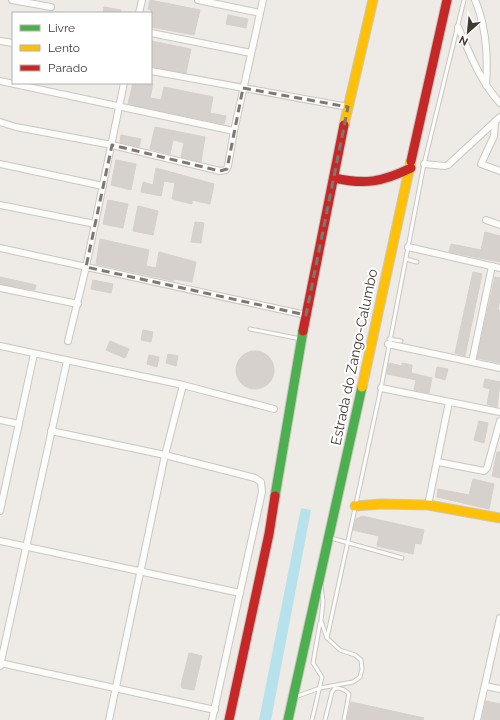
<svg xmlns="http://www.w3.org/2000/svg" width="500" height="720" font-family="Raleway,sans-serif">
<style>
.water{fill:#b7e2eb}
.building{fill:#d6d1cd;stroke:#d6d0cc}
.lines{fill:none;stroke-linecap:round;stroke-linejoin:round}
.lane-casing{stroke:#cac6c2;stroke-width:5}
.street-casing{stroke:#cac6c2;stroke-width:8}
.fast-casing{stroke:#cec7bf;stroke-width:11}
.slow-casing{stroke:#cec7bf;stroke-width:11}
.jam-casing{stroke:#cec7bf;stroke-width:11}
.lane{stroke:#fcfcfb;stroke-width:3}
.street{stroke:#fcfcfb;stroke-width:6}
.fast{stroke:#4caf50;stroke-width:9}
.slow{stroke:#ffc107;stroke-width:9}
.jam{stroke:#c62828;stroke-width:9}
.marked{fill:none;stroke:#7e7772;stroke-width:3;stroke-dasharray:8 5;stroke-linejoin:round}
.labels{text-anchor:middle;stroke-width:4;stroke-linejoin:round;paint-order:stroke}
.street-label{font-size:14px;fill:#423933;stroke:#fff}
</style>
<rect width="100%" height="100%" fill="#eeeae6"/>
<!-- water -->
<path class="water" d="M301,508L311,510L271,720H259Z"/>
<!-- building -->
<g class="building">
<path d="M150,0L200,10L194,35L151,27V10L148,9Z"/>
<path d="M104,7L121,10V13H103Z"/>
<path d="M228,15L248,19L246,28L226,24Z"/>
<path d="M151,41L191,49L186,73L151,67Z"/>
<path d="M133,83L153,84L150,98L161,100L164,87L213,97L210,113L226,116L224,124L128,104Z"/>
<path d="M155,127L205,137L201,162L181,157L184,143L178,141L173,140L170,154L150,149Z"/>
<path d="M121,135L141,139L139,147L120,142Z"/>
<path d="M116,160L136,164L131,190L111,185Z"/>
<path d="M156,168L214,184L210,204L192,200V204L172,199L175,183L164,181L161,196L141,192L143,182L153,185Z"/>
<path d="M108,200L128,204L123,228L103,224Z"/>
<path d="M138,206L158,211L153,235L133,231Z"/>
<path d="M195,222L204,223L201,243L191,242Z"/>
<path d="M485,232L500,236V262L449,252L451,244L481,250Z"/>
<path d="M100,239L149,250L146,266L156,268L159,252L196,262L192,282L174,279V281L96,264Z"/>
<path d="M473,272L482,274L465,356L455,353Z"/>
<path d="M0,277L36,285L35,290L0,284Z"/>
<path d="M495,277L500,278V299L498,309L500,311V363L477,358Z"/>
<path d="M93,280L113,284L111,293L91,289Z"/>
<path d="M143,330L153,332L151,342L141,340Z"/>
<path d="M110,341L129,349L125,358L106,350Z"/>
<circle cx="255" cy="370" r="19"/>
<path d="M168,354L178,356L176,366L166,363Z"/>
<path d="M149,355L159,357L157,367L147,364Z"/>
<path d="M389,363L402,366V363L412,365L411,373L432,378L429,393L414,390L416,380L387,374Z"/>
<path d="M437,367L448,369L445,380L435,377Z"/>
<path d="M485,379L500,382L497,407L487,404L490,389L483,387Z"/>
<path d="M479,421L488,423L484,443L474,440Z"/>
<path d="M497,452H500V478L492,476Z"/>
<path d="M473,479L494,484L489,509L437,497L438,489L469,495Z"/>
<path d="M362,516L424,530L421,544L415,543L413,554L377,546L379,536L353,530L356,519Z"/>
<path d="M189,653L202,656L194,690L182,688L181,685Z"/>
<path d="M486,701L500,704V720H482Z"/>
<path d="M351,702L424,718L423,720H347Z"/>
</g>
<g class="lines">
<defs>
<g id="lane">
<path d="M406,259L417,262"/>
<path d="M250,329L301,339"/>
<path d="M389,339L401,341"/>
<path d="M331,538L402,558"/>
<path d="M327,638L381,388L424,164L464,0"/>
<path d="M295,697L320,688L353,682L360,677L362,669L361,660L355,655L340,650L327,638L321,621L323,601L321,586"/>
<path d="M312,720L322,677L313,663L320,623"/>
<path d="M325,720L332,692L335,688C341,688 345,689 349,694L344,720"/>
</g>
<g id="street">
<path d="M12,0L51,7"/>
<path d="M198,0L260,13"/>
<path d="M475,0C486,26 488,58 486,85"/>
<path d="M139,13L142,0"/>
<path d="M458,27C470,54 480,81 500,103"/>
<path d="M151,33L251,53"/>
<path d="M0,41L13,43"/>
<path d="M151,71L348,107"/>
<path d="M0,81L234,131L263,0"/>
<path d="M0,122L16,127L112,145L220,171L226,170L228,166L234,131"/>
<path d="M495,122L494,136L481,164L500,171"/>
<path d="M0,164L103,186"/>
<path d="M424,164L445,166L448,165L500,117"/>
<path d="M0,205L95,224"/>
<path d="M486,220L500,225"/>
<path d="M408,247L500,268"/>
<path d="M0,248L306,315"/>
<path d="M0,288L78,304"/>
<path d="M68,341L86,267L124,83"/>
<path d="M388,344L500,368"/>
<path d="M0,346L183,385L274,409"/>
<path d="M472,362L492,266"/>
<path d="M381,388L500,412"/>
<path d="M0,420L19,424"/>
<path d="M51,431L165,455L255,478L261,482L262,492L212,720"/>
<path d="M438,462L484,471L487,468L500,421"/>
<path d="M428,505L449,402"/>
<path d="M0,511L34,354"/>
<path d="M0,541L240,593"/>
<path d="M0,663L215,710"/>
<path d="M0,666L67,361"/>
<path d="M485,686L500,689"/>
<path d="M109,720L165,455L183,385"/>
<path d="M477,720L500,618"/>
</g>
<g id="fast">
<path d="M275,496L303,331"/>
<path d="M288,720L362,387"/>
</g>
<g id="slow">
<path d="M344,125L373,0"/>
<path d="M362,387L411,161"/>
<path d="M355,506L382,504L428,505L500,518"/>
</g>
<g id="jam">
<path d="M411,161L447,0"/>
<path d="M334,178C365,185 382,182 411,168"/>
<path d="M303,331L344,125"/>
<path d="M229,720L269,534L275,496"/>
</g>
</defs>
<!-- lane casing -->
<use href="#lane" class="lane-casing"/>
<!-- street casing -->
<use href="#street" class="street-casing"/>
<!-- fast casing -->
<use href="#fast" class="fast-casing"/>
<!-- slow casing -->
<use href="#slow" class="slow-casing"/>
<!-- jam casing -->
<use href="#jam" class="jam-casing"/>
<!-- lane -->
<use href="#lane" class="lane"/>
<!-- street -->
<use href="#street" class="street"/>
<!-- fast -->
<use href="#fast" class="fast"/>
<!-- slow -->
<use href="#slow" class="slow"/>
<!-- jam -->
<use href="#jam" class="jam"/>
</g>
<!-- marked area -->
<path class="marked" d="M243,88L348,107L306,315L86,267L112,145L220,171L227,169Z"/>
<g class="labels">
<!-- street labels -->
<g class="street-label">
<text transform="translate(354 357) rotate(-78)" y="5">Estrada do Zango-Calumbo</text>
</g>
</g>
<!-- legend -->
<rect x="12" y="12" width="140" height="72" fill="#ffffff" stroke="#b3b0ad"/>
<rect x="20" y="25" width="20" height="6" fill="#4caf50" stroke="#b3b0ad"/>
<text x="48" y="32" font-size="12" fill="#423933">Livre</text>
<rect x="20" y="45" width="20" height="6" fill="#ffc107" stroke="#b3b0ad"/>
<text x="48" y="52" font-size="12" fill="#423933">Lento</text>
<rect x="20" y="65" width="20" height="6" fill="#c62828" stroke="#b3b0ad"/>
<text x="48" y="72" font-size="12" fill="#423933">Parado</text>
<!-- north arrow -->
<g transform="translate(468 32) rotate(207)" stroke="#ffffff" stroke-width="3" paint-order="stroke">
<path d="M0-3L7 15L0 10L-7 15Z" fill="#423933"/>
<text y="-6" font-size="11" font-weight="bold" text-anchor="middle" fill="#423933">N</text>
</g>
</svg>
